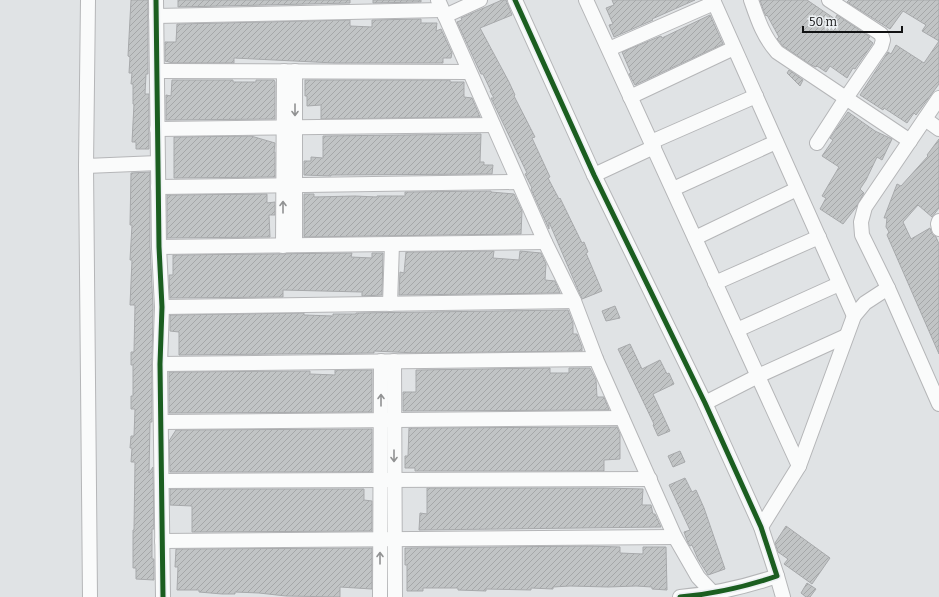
<svg xmlns="http://www.w3.org/2000/svg" width="939" height="597" font-family="Bitter,serif">
<style>
.building{fill:url(#building-hatch);stroke:#a7a9ab}
.lines{fill:none;stroke-linecap:round;stroke-linejoin:round}
.minor-casing{stroke:#b5b6b8;stroke-width:16}
.minor{stroke:#fafbfb;stroke-width:14}
.cycleway-casing{stroke:#ecf0f3;stroke-width:8}
.cycleway{stroke:#1b5e20;stroke-width:5}
.oneway{stroke:#919293}
</style>
<defs>
<pattern id="building-hatch" width="6" height="6" patternUnits="userSpaceOnUse"><rect width="6" height="6" fill="#c1c4c5"/><path d="M-1 1l2-2M0 6l6-6M5 7l2-2" fill="none" stroke="#a5a7a8"/></pattern>
</defs>
<rect width="100%" height="100%" fill="#e0e3e5"/>
<!-- building -->
<g class="building">
<path d="M131,0H148V74H146L145,94H149V149H136V142H132L134,104H133V84H131L132,73H129L130,57L128,56Z"/>
<path d="M178,0H350V3L178,7Z"/>
<path d="M373,0H421V2L373,3Z"/>
<path d="M502,0H506L512,15L480,28L509,82L515,95L514,96L535,137L532,138L550,177L548,178L559,199L560,198L582,243L584,242L588,252L586,253L602,291L582,299L549,222V229L531,189L532,188L525,174L527,173L491,98H494L490,91H491L483,74H481L457,22L462,20L461,18Z"/>
<path d="M612,0H695L652,19L653,20L614,37L609,25L613,24L606,8L614,5Z"/>
<path d="M760,0H807L835,19L837,15L870,37L868,39L873,43L855,69L853,68L847,78L830,66L826,72L817,66L816,67L811,65L783,46L777,39L779,37L767,15L766,16L764,12Z"/>
<path d="M849,0H939V84L916,115L914,113L907,123L884,108L883,110L860,95L888,52L891,54L896,45L924,63L939,41L922,31L926,25L903,11L890,29L847,2Z"/>
<path d="M710,15L723,44L635,85L629,74L631,73L622,52L661,36L662,38Z"/>
<path d="M421,19V23H437L436,31L441,29L452,53L451,58H443V63H335L234,58V63H173L165,61V42H176L177,24L350,20V26L372,27V20Z"/>
<path d="M789,70L803,80L800,86L787,73Z"/>
<path d="M172,80H233V82H256V80H274L275,82V119L166,120V95L171,96Z"/>
<path d="M305,80H450V82H464V97L472,98L480,117L321,119V105L307,106V96H305Z"/>
<path d="M848,112L875,131L892,139L882,160L877,157L866,180L860,189L864,193L857,206L843,224L820,209L826,198L822,196L839,167L822,156L833,140L830,138Z"/>
<path d="M481,134L480,162H484V165H493L492,174L331,175V176L304,175V161H311V157L323,158V136Z"/>
<path d="M251,136L275,143L274,152H275V177L174,178V137Z"/>
<path d="M939,139V208L932,217L918,205L903,222L911,239L930,228L932,234L936,237L939,244V354L887,235L889,232L886,227L887,218H884L897,184L901,186L928,156L927,155Z"/>
<path d="M150,172V247L153,307L152,364V422H150L149,473L153,467L154,529H152V559H154V580L136,579V568H133V530H134L135,462H131L132,448H130L131,436H134L135,409H131V396H133V365H131V352H134L135,305H130L132,260H130L132,225H130L131,173Z"/>
<path d="M491,191V192L514,194L522,211L521,234L304,237V194H314V197L355,196L377,197V196H405V192Z"/>
<path d="M267,194V203L275,202V215H269L270,237L167,238V195Z"/>
<path d="M494,251L493,258L519,260L520,251L541,253L546,264L545,280L555,281L560,293L399,295L400,272L404,273L406,252Z"/>
<path d="M352,253L351,257L372,258V253H383L382,295L362,296V292L283,290V297L170,298L169,275H173V255Z"/>
<path d="M615,306L620,318L606,321L602,311Z"/>
<path d="M568,310L573,323V334H577L582,347V351L416,353L374,351V353L179,355V332L170,331V315L304,313V315L333,316V314H356V313Z"/>
<path d="M630,344L642,369L660,360L667,374L669,373L674,384L653,394L670,431L658,436L653,425L654,424L618,349Z"/>
<path d="M550,368V373H569V368H590L596,380L597,397H604L609,410L403,411V392H416V370Z"/>
<path d="M335,370H372V412L169,413V372L310,371V374L335,375Z"/>
<path d="M617,427L620,434V459L604,460V471H415V468H405V456H408L409,428Z"/>
<path d="M372,429V472H170L169,441L176,430Z"/>
<path d="M680,451L685,462L673,467L668,456Z"/>
<path d="M685,478L692,492L696,490L704,508L725,569L708,575L698,559L692,545L690,546L688,543L684,532L690,530L669,485Z"/>
<path d="M427,488H604L643,489L642,505H651L653,514H655L661,527L419,530L420,513L427,514Z"/>
<path d="M170,489H364V500L372,501V531L192,532V506L170,505Z"/>
<path d="M786,526L830,558L812,584L784,564L788,559L778,552L775,543Z"/>
<path d="M588,546L620,547V553L643,554V547H666L667,590L652,589V587L636,586L608,587L570,586L553,587V589L531,588V590L486,589V591L458,590V588H423V591H407V565H405V548Z"/>
<path d="M372,548V589L340,587V597L286,596L259,593L235,592V594H222L199,592V590H177L178,567H175L176,549Z"/>
<path d="M807,583L816,589L810,597H806L801,593Z"/>
</g>
<g class="lines">
<defs>
<g id="minor">
<path d="M88,0L86,166L90,597"/>
<path d="M156,0L159,247L162,307L160,364L163,597"/>
<path d="M438,0L545,242L574,301L596,359L675,537L698,577L713,593L711,597"/>
<path d="M515,0L594,175L705,403L761,527L777,576C745,587 713,594 680,597"/>
<path d="M586,0L799,466"/>
<path d="M713,0L854,316"/>
<path d="M751,0C758,20 763,36 777,52L910,141"/>
<path d="M156,16L442,10"/>
<path d="M445,16L480,0"/>
<path d="M609,49L714,3"/>
<path d="M157,71L469,72"/>
<path d="M630,97L734,48"/>
<path d="M939,98L865,207L861,222L862,235L888,288L939,404"/>
<path d="M925,119L939,129"/>
<path d="M157,129L493,125"/>
<path d="M651,142L756,96"/>
<path d="M817,143L846,98L881,47L883,40L881,34L829,0"/>
<path d="M86,166L158,163"/>
<path d="M594,175L654,147"/>
<path d="M158,187L518,182"/>
<path d="M673,189L776,142"/>
<path d="M939,221L938,224L939,229"/>
<path d="M695,238L797,189"/>
<path d="M295,245V71"/>
<path d="M283,246L284,71"/>
<path d="M159,247L545,242"/>
<path d="M715,283L819,237"/>
<path d="M390,304L392,244"/>
<path d="M162,307L574,301"/>
<path d="M737,330L839,284"/>
<path d="M394,361L395,597"/>
<path d="M160,364L596,359"/>
<path d="M705,403L758,376L846,336"/>
<path d="M161,422L622,418"/>
<path d="M162,481L650,479"/>
<path d="M761,527L799,466L854,316L865,303L888,288"/>
<path d="M162,541L675,537"/>
<path d="M777,576L783,597"/>
<path d="M380,597L381,361"/>
</g>
</defs>
<!-- minor casing -->
<use href="#minor" class="minor-casing"/>
<!-- minor -->
<use href="#minor" class="minor"/>
<defs>
<g id="cycleway">
<path d="M156,0L159,247L162,307L160,364L163,597"/>
<path d="M515,0L594,175L705,403L761,527L777,576C745,587 713,594 680,597"/>
</g>
</defs>
<!-- cycleway casing -->
<use href="#cycleway" class="cycleway-casing"/>
<!-- cycleway -->
<use href="#cycleway" class="cycleway"/>
</g>
<!-- one-way arrows -->
<defs><path id="oneway-shaft" d="M-6 0H5M1.5-3L5.5 0L1.5 3" fill="none" stroke-width="1.6" stroke-linecap="round" stroke-linejoin="round"/></defs>
<g class="oneway">
<use href="#oneway-shaft" transform="translate(295 110) rotate(90)"/>
<use href="#oneway-shaft" transform="translate(283 207) rotate(-90)"/>
<use href="#oneway-shaft" transform="translate(381 400) rotate(-90)"/>
<use href="#oneway-shaft" transform="translate(394 456) rotate(90)"/>
<use href="#oneway-shaft" transform="translate(380 558) rotate(-90)"/>
</g>
<!-- scale -->
<path d="M803 26v6h99v-6" fill="none" stroke="#111213" stroke-width="2"/>
<text x="809" y="26" font-size="12" fill="#111213" stroke="#ecf0f3" stroke-width="3" paint-order="stroke">50 m</text>
</svg>
